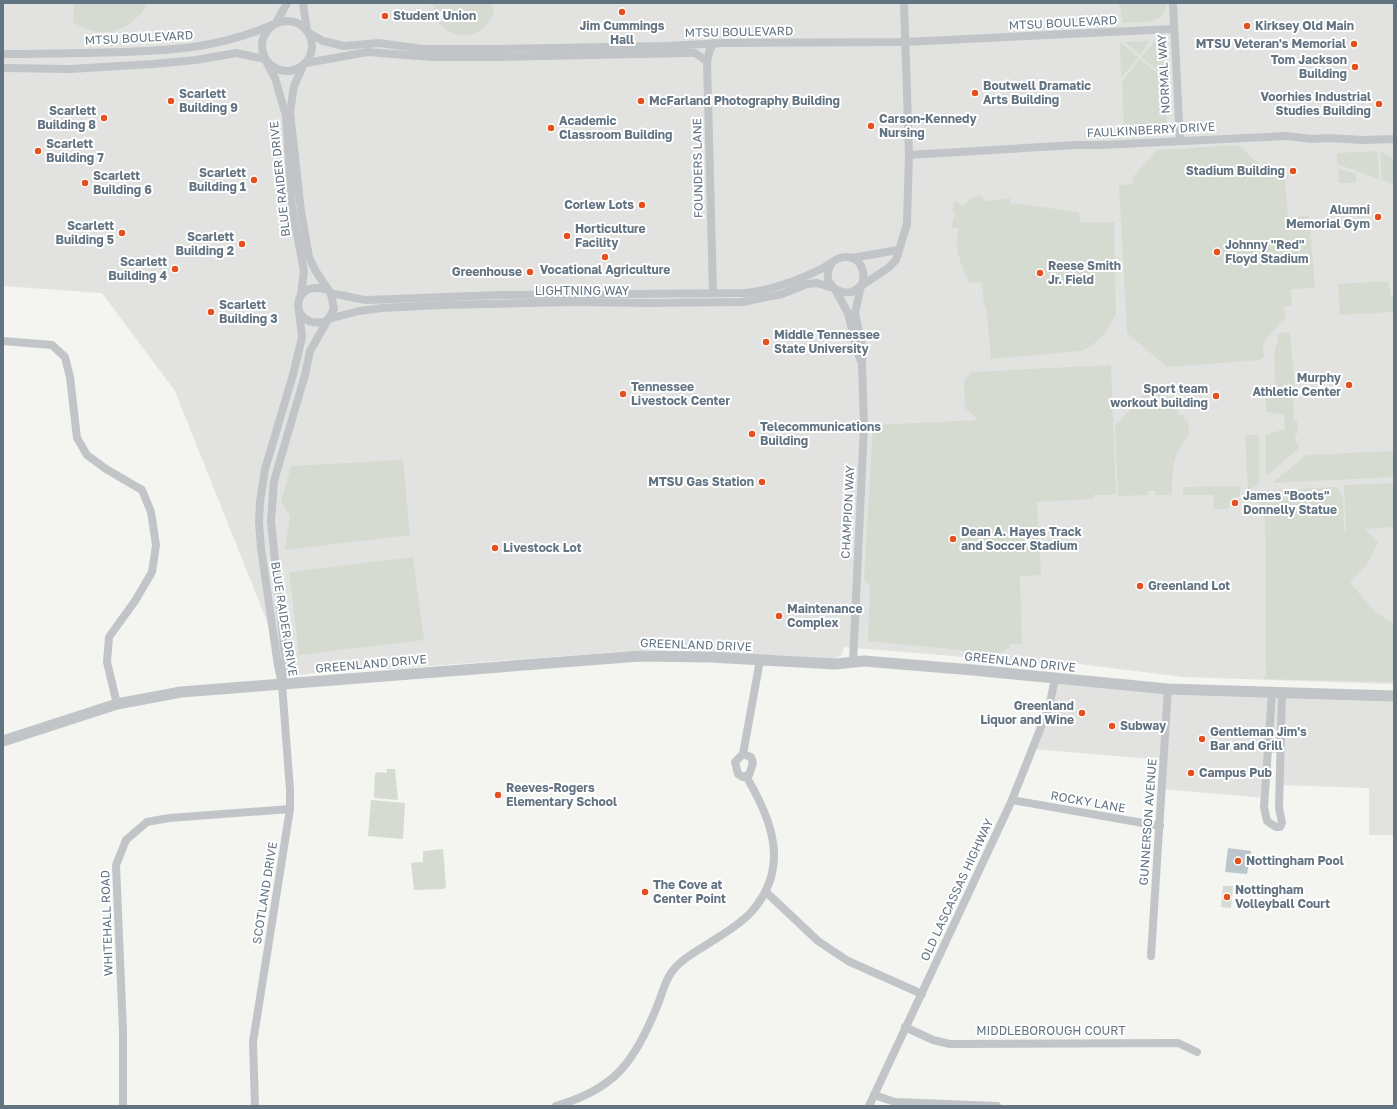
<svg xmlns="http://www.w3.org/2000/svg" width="1397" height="1109" font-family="'Golos Text',sans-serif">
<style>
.built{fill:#e2e3e1}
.green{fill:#d5dbd1}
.water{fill:#bac6cb}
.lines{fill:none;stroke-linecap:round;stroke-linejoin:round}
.minor{stroke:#c1c5c8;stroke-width:8}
.tertiary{stroke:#c1c5c8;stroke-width:11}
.poi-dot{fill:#e6501e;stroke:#fff;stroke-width:1.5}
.labels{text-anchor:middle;stroke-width:4;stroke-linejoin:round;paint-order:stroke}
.poi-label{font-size:12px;font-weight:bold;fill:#627382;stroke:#fff;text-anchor:start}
.street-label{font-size:12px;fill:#627382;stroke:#fff}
</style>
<rect width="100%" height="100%" fill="#f4f4f0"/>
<!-- built -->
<g class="built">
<path d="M3,3H1394V684L1183,677L1071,663H1035L844,647L842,655L834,659L682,650H644L391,669H351L289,676L175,391L102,293L3,286Z"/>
<path d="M1055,679L1394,696V835H1369V788L1280,785V753H1269L1265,798L1162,789L1164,760L1033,749Z"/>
</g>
<!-- green -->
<g class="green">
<path d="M74,3H149C129,32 104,41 73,22Z"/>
<path d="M431,3H495V4H492C492,8 494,10 494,12C493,17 489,22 486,26C467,44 441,34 432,12L434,11V6H431Z"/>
<path d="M1117,3H1166C1166,26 1139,22 1123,23L1120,7Z"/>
<path d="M1162,40L1163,42L1164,76L1141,57L1155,41Z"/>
<path d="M1150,41L1140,55L1124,42Z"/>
<path d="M1120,42L1139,57L1122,77H1121Z"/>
<path d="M1140,59L1165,79L1167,130L1124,132L1122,81Z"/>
<path d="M1238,145L1266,170L1284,169L1288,217L1309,216L1315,288L1291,289L1292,306L1284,307L1285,317L1263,343L1264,357L1260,360L1167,367L1127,333L1119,185L1133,184V177L1157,150Z"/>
<path d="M1378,151L1379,179L1337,164V153Z"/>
<path d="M1380,151L1394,159V184L1382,180Z"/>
<path d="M1338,168L1356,174V183H1339Z"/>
<path d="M980,195L986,201L1010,198V203L1079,212L1080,222H1114L1116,314L1104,335L1091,346L1081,351L991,359L986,306L984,305L982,282L969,283C962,265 952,248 959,229L951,227L955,213L952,210L954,207L953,205L956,201L962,206L969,200Z"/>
<path d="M1388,281L1391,296H1394V312L1340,315L1338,284Z"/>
<path d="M1290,332L1295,391L1293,392L1294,421H1297L1298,433L1295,434L1296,443H1298V449L1266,476L1265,435L1285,429L1284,415L1266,412V395H1276L1274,355L1279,333Z"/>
<path d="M1111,365L1116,495H1093V499L1037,502L1041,575L1020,576L1022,644H1010L1009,648L999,654L868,641L870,586L864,580L873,425L978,420L965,408L964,380L972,372Z"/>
<path d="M1164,391V397H1171V403L1177,402L1178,415H1184L1185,421L1188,420L1189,436C1172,452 1172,473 1172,495H1155V491H1148V495L1118,496L1115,426L1146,392Z"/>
<path d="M1245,435H1259V483L1248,491Z"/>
<path d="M1394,451V477L1272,483L1306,455Z"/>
<path d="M403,460L410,535L285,550L290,516L281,502L291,466Z"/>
<path d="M1394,483V527L1365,529L1378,542L1367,565L1350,582C1362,597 1376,616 1394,623V682L1263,679L1266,675L1265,519L1259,503L1260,492L1263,491L1336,487L1343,497L1344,530H1346L1344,485Z"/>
<path d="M1240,486V496L1232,499L1228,509H1214L1213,495H1183V487Z"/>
<path d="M413,557L424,640L299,655L289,572Z"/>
<path d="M387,769H395L398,800L375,798L374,797L375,774L377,772L387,773Z"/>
<path d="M371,800L405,803L403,839L368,836Z"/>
<path d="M443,849L446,887L444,889L414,890L411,863L423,862V851Z"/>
<path d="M1223,886H1233L1231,908L1221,907Z"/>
</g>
<!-- water -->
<path class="water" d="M1228,848L1251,851L1247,874L1225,872Z"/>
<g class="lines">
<!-- minor -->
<g class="minor">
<path d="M303,3L307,31"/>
<path d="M1173,3L1180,141"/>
<circle cx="287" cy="46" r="25"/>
<path d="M276,23L287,3"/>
<path d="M309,33L323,41L344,46L379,43L423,49H501L665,46L724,43L905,42L1173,29"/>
<path d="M3,54C43,54 83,53 123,52C178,50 221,47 272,25"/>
<path d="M267,63L275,78L286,116L292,208L304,271L301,295"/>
<path d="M306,63L368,52L431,57H501L687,53H695L707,61"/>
<path d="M3,68L70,69L153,64L196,60L236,53L265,59"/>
<path d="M909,155L1076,145H1101L1286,136L1312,139L1328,138L1363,140L1394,139"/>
<path d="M852,258L898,250"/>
<path d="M832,263C821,279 833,295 852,292L888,268L896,260L907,224L909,155L904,3"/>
<path d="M836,291L848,313L857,351L861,361"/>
<path d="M713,293L707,61L710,49L714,43"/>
<path d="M331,294C343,294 355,299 367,300L499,295L745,293C773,290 799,280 823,268C831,264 836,257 845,257C861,256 866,272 862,285"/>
<path d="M328,319L359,311L382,308L442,305L573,302L648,303L742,302L782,294L807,284L817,283L833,288"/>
<path d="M327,321C289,332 288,277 328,290"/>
<path d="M3,341L52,345L65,357L70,377L77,438L87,455L106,469L142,490L151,512L156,545L152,572L135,601L109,637L107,662L117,704"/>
<path d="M853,662L864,426L862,364L863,350L855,313L861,286"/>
<path d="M282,681L285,659L271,521L274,481L305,375L310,351L334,309L331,294L315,270L309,257L301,211L290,112L294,86L303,66"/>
<path d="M1272,693L1264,807L1267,821L1276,827H1280L1282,823L1279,808L1282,693"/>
<path d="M743,754L751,757L753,763L749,775L743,777L738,774L735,762L743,754L760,660"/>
<path d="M1012,800L1160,826"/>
<path d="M766,892L818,941L848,961L922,994"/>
<path d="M1151,956L1168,689"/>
<path d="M905,1027L933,1040L950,1044L1178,1043L1197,1052"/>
<path d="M874,1095L895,1102L997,1106"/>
<path d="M123,1106V1031L116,865L126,840L147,822L169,818L290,809"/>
<path d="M255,1106L253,1042L290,809V790L282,684L278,666L261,548L259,522L260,502L265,469L293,375L302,337L299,311"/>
<path d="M556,1106C615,1089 633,1063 656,1009C661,998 664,983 671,973C680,959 701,949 714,940C727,932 743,922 753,910C790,866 772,820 746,776"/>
<path d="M869,1106L1012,800L1049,707L1055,679"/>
</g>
<!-- tertiary -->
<path class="tertiary" d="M3,741L117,704L181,692L640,656L710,657L835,664L864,661L973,670L1168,689L1394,696"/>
</g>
<!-- markers -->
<g class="poi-dot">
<circle cx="622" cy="12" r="4"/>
<circle cx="385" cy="16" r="4"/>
<circle cx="1247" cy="26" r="4"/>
<circle cx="1354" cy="44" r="4"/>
<circle cx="1355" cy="67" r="4"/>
<circle cx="975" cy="93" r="4"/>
<circle cx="171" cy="101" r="4"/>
<circle cx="641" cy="101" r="4"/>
<circle cx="1379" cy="104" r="4"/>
<circle cx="104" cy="118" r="4"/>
<circle cx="871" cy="126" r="4"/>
<circle cx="551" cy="128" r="4"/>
<circle cx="38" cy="151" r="4"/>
<circle cx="1293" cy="171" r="4"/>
<circle cx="254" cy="180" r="4"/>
<circle cx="85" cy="183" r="4"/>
<circle cx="642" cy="205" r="4"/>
<circle cx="1378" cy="217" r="4"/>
<circle cx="122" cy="233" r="4"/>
<circle cx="567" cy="236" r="4"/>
<circle cx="242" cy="244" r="4"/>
<circle cx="1217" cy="252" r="4"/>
<circle cx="605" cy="257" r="4"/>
<circle cx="175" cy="269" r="4"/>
<circle cx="530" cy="272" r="4"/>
<circle cx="1040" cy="273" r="4"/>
<circle cx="211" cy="312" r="4"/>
<circle cx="766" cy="342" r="4"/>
<circle cx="1349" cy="385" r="4"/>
<circle cx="623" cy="394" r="4"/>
<circle cx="1216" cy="396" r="4"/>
<circle cx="752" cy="434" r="4"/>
<circle cx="762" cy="482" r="4"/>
<circle cx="1235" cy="503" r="4"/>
<circle cx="953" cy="539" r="4"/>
<circle cx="495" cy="548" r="4"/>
<circle cx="1140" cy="586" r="4"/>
<circle cx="779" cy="616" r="4"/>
<circle cx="1082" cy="713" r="4"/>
<circle cx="1112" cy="726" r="4"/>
<circle cx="1202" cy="739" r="4"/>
<circle cx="1191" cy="773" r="4"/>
<circle cx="498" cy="795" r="4"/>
<circle cx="1238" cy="861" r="4"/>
<circle cx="645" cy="892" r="4"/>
<circle cx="1227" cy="897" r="4"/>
</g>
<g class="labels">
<!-- poi labels -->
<g class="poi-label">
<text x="393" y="20">Student Union</text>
<text x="622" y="30" text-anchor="middle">Jim Cummings<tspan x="622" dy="14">Hall</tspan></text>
<text x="1255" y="30">Kirksey Old Main</text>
<text x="1346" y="48" text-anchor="end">MTSU Veteran's Memorial</text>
<text x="1347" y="64" text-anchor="end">Tom Jackson<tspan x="1347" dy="14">Building</tspan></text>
<text x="983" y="90">Boutwell Dramatic<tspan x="983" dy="14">Arts Building</tspan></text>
<text x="179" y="98">Scarlett<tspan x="179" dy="14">Building 9</tspan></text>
<text x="1371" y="101" text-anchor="end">Voorhies Industrial<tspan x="1371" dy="14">Studies Building</tspan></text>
<text x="649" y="105">McFarland Photography Building</text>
<text x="96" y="115" text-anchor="end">Scarlett<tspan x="96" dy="14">Building 8</tspan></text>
<text x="879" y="123">Carson-Kennedy<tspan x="879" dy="14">Nursing</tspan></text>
<text x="559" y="125">Academic<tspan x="559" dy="14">Classroom Building</tspan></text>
<text x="46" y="148">Scarlett<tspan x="46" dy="14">Building 7</tspan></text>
<text x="1285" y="175" text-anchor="end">Stadium Building</text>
<text x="246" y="177" text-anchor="end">Scarlett<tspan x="246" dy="14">Building 1</tspan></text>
<text x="93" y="180">Scarlett<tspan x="93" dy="14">Building 6</tspan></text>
<text x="634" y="209" text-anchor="end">Corlew Lots</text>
<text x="1370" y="214" text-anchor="end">Alumni<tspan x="1370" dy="14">Memorial Gym</tspan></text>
<text x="114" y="230" text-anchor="end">Scarlett<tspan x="114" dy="14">Building 5</tspan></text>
<text x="575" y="233">Horticulture<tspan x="575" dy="14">Facility</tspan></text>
<text x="234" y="241" text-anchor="end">Scarlett<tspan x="234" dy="14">Building 2</tspan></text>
<text x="1225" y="249">Johnny "Red"<tspan x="1225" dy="14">Floyd Stadium</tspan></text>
<text x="167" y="266" text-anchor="end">Scarlett<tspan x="167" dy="14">Building 4</tspan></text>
<text x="1048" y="270">Reese Smith<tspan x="1048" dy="14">Jr. Field</tspan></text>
<text x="605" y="274" text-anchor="middle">Vocational Agriculture</text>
<text x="522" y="276" text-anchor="end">Greenhouse</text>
<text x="219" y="309">Scarlett<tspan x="219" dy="14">Building 3</tspan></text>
<text x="774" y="339">Middle Tennessee<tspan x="774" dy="14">State University</tspan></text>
<text x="1341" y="382" text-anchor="end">Murphy<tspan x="1341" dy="14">Athletic Center</tspan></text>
<text x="631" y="391">Tennessee<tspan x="631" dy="14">Livestock Center</tspan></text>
<text x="1208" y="393" text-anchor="end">Sport team<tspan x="1208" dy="14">workout building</tspan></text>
<text x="760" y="431">Telecommunications<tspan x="760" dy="14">Building</tspan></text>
<text x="754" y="486" text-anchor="end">MTSU Gas Station</text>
<text x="1243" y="500">James "Boots"<tspan x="1243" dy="14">Donnelly Statue</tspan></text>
<text x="961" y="536">Dean A. Hayes Track<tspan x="961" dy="14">and Soccer Stadium</tspan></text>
<text x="503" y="552">Livestock Lot</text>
<text x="1148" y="590">Greenland Lot</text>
<text x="787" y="613">Maintenance<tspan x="787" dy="14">Complex</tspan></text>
<text x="1074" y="710" text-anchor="end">Greenland<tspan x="1074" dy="14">Liquor and Wine</tspan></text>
<text x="1120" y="730">Subway</text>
<text x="1210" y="736">Gentleman Jim's<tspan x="1210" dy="14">Bar and Grill</tspan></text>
<text x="1199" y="777">Campus Pub</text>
<text x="506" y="792">Reeves-Rogers<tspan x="506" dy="14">Elementary School</tspan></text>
<text x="1246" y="865">Nottingham Pool</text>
<text x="653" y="889">The Cove at<tspan x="653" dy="14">Center Point</tspan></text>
<text x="1235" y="894">Nottingham<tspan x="1235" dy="14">Volleyball Court</tspan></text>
</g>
<!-- street labels -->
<g class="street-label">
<text transform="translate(1063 23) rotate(-3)" y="4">MTSU BOULEVARD</text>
<text transform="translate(739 32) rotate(-1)" y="4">MTSU BOULEVARD</text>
<text transform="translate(139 38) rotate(-3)" y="4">MTSU BOULEVARD</text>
<text transform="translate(1164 74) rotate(-93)" y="4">NORMAL WAY</text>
<text transform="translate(1151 130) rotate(-3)" y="4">FAULKINBERRY DRIVE</text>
<text transform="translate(698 168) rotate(-91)" y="4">FOUNDERS LANE</text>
<text transform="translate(280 179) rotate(-96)" y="4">BLUE RAIDER DRIVE</text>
<text x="582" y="295">LIGHTNING WAY</text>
<text transform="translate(848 512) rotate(-87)" y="4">CHAMPION WAY</text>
<text transform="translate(284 619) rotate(81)" y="4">BLUE RAIDER DRIVE</text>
<text transform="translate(696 645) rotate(2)" y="4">GREENLAND DRIVE</text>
<text transform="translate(1020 662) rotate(6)" y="4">GREENLAND DRIVE</text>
<text transform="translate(371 664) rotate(-5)" y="4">GREENLAND DRIVE</text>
<text transform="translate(1088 802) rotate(10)" y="4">ROCKY LANE</text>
<text transform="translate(1148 822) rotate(-86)" y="4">GUNNERSON AVENUE</text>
<text transform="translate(957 890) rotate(-65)" y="4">OLD LASCASSAS HIGHWAY</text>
<text transform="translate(265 893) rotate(-81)" y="4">SCOTLAND DRIVE</text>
<text transform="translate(107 923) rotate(-92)" y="4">WHITEHALL ROAD</text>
<text x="1051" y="1035">MIDDLEBOROUGH COURT</text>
</g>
</g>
<!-- border -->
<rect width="1397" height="1109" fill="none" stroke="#627382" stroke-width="8"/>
</svg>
